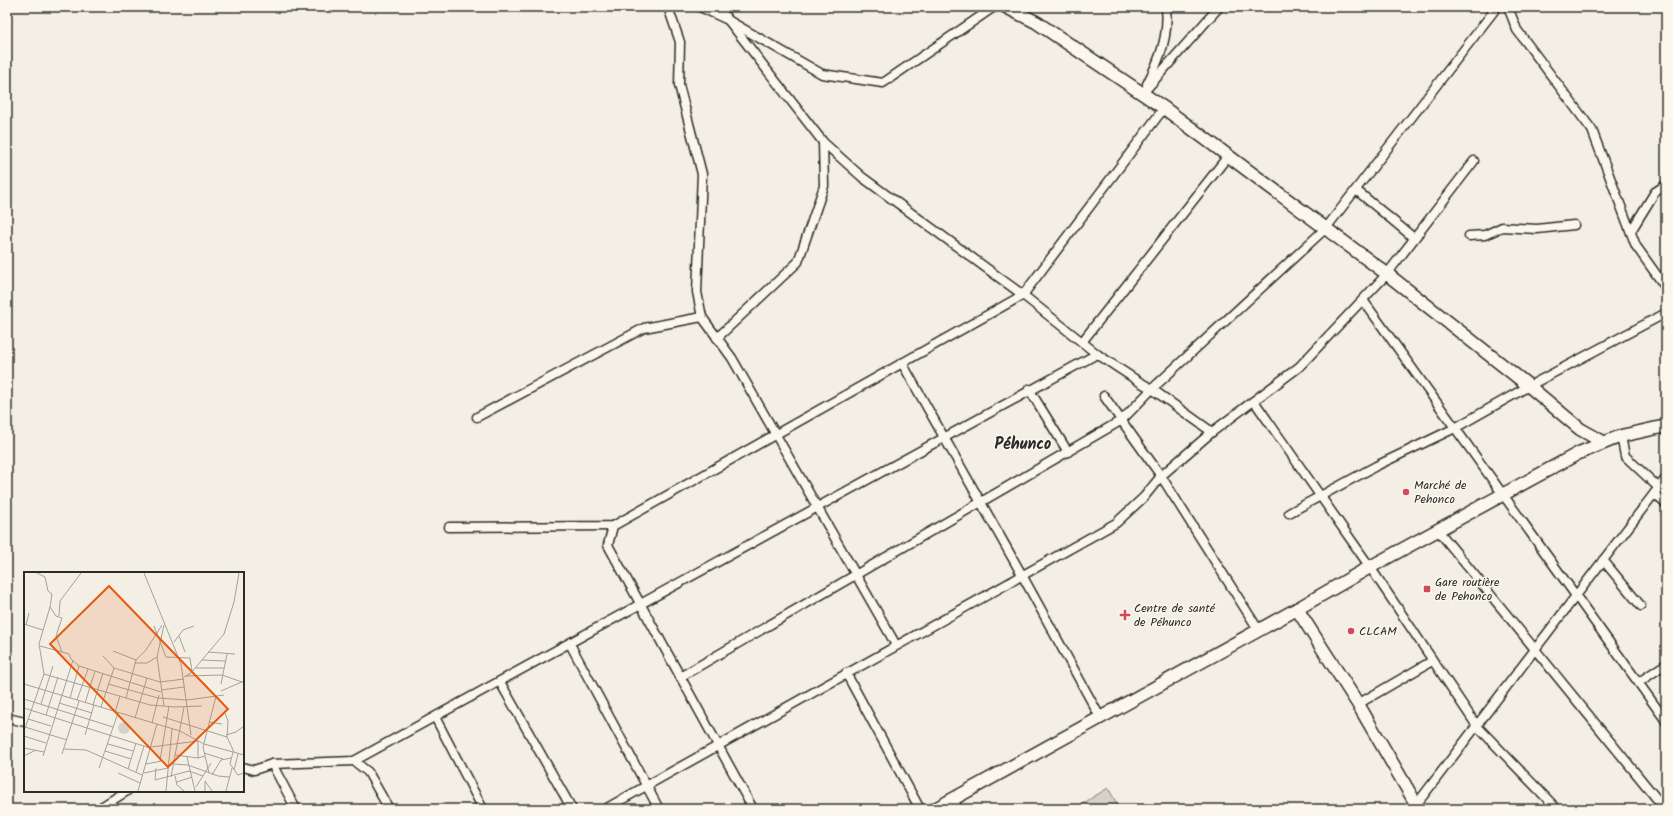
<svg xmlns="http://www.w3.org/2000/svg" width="1673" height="816" font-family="Kalam,sans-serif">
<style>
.green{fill:#d5d2c9;stroke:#807e7a}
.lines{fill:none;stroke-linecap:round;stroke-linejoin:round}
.minor-casing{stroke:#2b2b2b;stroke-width:11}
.primary-casing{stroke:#2b2b2b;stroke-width:15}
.minor{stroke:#fbf7ec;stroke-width:8}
.primary{stroke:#fbf7ec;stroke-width:12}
.poi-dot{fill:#d1495b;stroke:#fbf7ec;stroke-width:1.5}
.labels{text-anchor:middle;stroke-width:3;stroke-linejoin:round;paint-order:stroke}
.poi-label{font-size:12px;fill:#2b2b2b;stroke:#fbf7ec;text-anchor:start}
.district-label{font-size:16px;font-weight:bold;fill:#2b2b2b;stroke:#fbf7ec}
.inset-road{fill:none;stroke:#a3a19a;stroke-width:1}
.view{fill:#e8590c;fill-opacity:0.15;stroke:#e8590c;stroke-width:2}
.inset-edge{fill:none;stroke:#2b2b2b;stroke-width:2}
</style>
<rect width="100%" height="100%" fill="#f3efe4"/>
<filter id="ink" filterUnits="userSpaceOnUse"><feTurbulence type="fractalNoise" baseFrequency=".025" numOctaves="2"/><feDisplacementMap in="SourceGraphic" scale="8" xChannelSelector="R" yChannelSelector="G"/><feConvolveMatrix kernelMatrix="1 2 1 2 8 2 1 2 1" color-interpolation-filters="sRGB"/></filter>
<g filter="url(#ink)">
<!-- green -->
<path class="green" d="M1108,788L1120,809H1074Z"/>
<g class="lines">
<defs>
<g id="minor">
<path d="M668,7L680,42L679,85L702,174L697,292L702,317L732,358L896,645"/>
<path d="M700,7L726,19L822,74L883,83L994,7"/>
<path d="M718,7L823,142L862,177L1023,295L1097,354L1138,381L1152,389L1212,432"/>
<path d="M1508,7L1517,30L1592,130L1636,246L1666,288"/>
<path d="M1147,84C1160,59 1169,36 1166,7"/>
<path d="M1142,94L1219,7"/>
<path d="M1356,190L1414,238"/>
<path d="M1631,231L1655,192L1666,185"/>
<path d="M1469,236L1485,235L1502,227L1537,229L1574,225"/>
<path d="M1363,300L1666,721"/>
<path d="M717,338L798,262L824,186L823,142"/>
<path d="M1082,342L1228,156"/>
<path d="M902,363L1022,575L1100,717"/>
<path d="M1029,389L1068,452"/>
<path d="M1104,396L1161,476L1258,629"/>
<path d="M1254,401L1370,567L1477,726L1557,809"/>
<path d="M477,417L644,328L702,317"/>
<path d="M1621,436L1625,456L1659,488"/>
<path d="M1654,494L1666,504"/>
<path d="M1289,513L1376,466L1455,428L1529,386L1666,313"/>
<path d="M613,526L608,545L753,809"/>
<path d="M449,527L613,526L1023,295L1164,108"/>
<path d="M1437,529L1665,809"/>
<path d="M1603,560L1641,606"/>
<path d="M570,644L659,809"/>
<path d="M846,673L920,809"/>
<path d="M680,677L1122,420L1152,389L1326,228L1497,7"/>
<path d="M500,682L572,809"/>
<path d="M1639,682L1666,664"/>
<path d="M1358,704L1432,661"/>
<path d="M435,717L483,809"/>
<path d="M7,718L25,722"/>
<path d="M354,761L368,772L389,809"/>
<path d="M272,764L296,809"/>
<path d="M243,767L254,770L272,764L354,761L1097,354"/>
<path d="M953,799L958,809"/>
<path d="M1416,805L1666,478"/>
<path d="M98,809L127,791"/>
<path d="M605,809L1116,523L1144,497L1161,476L1212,432L1299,367L1387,274L1474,161"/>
</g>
<g id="primary">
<path d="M1006,7L1036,22L1164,108L1387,274L1529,386L1580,429L1603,442"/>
<path d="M1297,609L1358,704L1419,809"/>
<path d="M935,809L1297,609L1370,567L1579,453L1621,436L1666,426"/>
</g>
</defs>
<!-- minor casing -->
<use href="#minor" class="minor-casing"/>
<!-- primary casing -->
<use href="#primary" class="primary-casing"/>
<!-- minor -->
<use href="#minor" class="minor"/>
<!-- primary -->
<use href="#primary" class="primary"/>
</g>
</g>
<!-- markers -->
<g class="poi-dot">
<circle cx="1406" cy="492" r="4"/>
<rect x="1423" y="585" width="8" height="8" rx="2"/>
<path d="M1123 609h4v4h4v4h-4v4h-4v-4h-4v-4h4z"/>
<circle cx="1351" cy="631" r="4"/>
</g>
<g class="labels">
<!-- poi labels -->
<g class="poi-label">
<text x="1414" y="489">Marché de<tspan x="1414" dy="14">Pehonco</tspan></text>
<text x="1435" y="586">Gare routière<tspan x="1435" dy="14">de Pehonco</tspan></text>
<text x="1134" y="612">Centre de santé<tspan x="1134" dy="14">de Péhunco</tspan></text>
<text x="1359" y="635">CLCAM</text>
</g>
<!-- district labels -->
<g class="district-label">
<text x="1023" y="449">Péhunco</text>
</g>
</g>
<!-- overview -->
<g transform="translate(24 572)">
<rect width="220" height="220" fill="#f3efe4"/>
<path d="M94 156a6 6 0 1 1 12 0a6 6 0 1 1-12 0Z" fill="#d5d2c9"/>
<path class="inset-road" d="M13,1L21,5L24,19L28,22L26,35L32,44L38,46L32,64L38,80L45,82L47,87L55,94L137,120M120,1L157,92L167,163M35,44L36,29L57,1M0,52L19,58M2,53L5,41M130,54L142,85L166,86M155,64L161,80M150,70L159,58L170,54M16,74L38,80M89,79L112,88M184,80L211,82M79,84L90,96L136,110L160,107M166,86L168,99M178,88L201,89M111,91H123L133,85M172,96H200M20,102L126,133L151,135L178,134M162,104L198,103L218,110M160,105L167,101L200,62L210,30L215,1M0,112L156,159L180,172L220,183M84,112L134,126L163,128L200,123M197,112L203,82M137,118L160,115M197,119L220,109M46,126L55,94M102,126L112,88L122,78L138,53M0,127L89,155M53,128L64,97M35,131L68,141M61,131L71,99M17,132L29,94M69,133L79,101M140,134L133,85L140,53M77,135L90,96M0,136L126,176M91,140L96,124M201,141L204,149L203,165L210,180M22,143L34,105M139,145L203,165M111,146L123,106M4,147L27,154M185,150L198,152M128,151L135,123M1,155L43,168M0,159L20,102L15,72L26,35M61,163L70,133M202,163L212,160L220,154M0,164L22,171M174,169V186M84,172L109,179M127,175L174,169M0,176L20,180M40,177L62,178L118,203M81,179L107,187M209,180L206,192L214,203L220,201M180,181L199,187M38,182L55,129M151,183L174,186L181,184M0,184L12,178M19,184L49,88M163,185L171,219M136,189L145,134M122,192L138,189M150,192L164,193L194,204L205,205M75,196L94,141M132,196L131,208L165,199L179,204M104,197L112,171M210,198L214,182M112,200L120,174M94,201L116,211M120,201L144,196M185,201L179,175L192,124M188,203L197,188L207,186M151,204L153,213L160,219M147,205L160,135M153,210L168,205M172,215L187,191M114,219L133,152M142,219L148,157M181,219V209L188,219M202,219L208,196"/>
<path class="view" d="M85,14L204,137L144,195L26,72Z"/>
<rect width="220" height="220" class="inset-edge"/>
</g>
<!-- margin -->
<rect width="1673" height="816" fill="none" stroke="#fbf7ec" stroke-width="24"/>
<rect x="12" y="12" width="1649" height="792" fill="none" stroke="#2b2b2b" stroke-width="1.5" filter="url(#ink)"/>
</svg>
